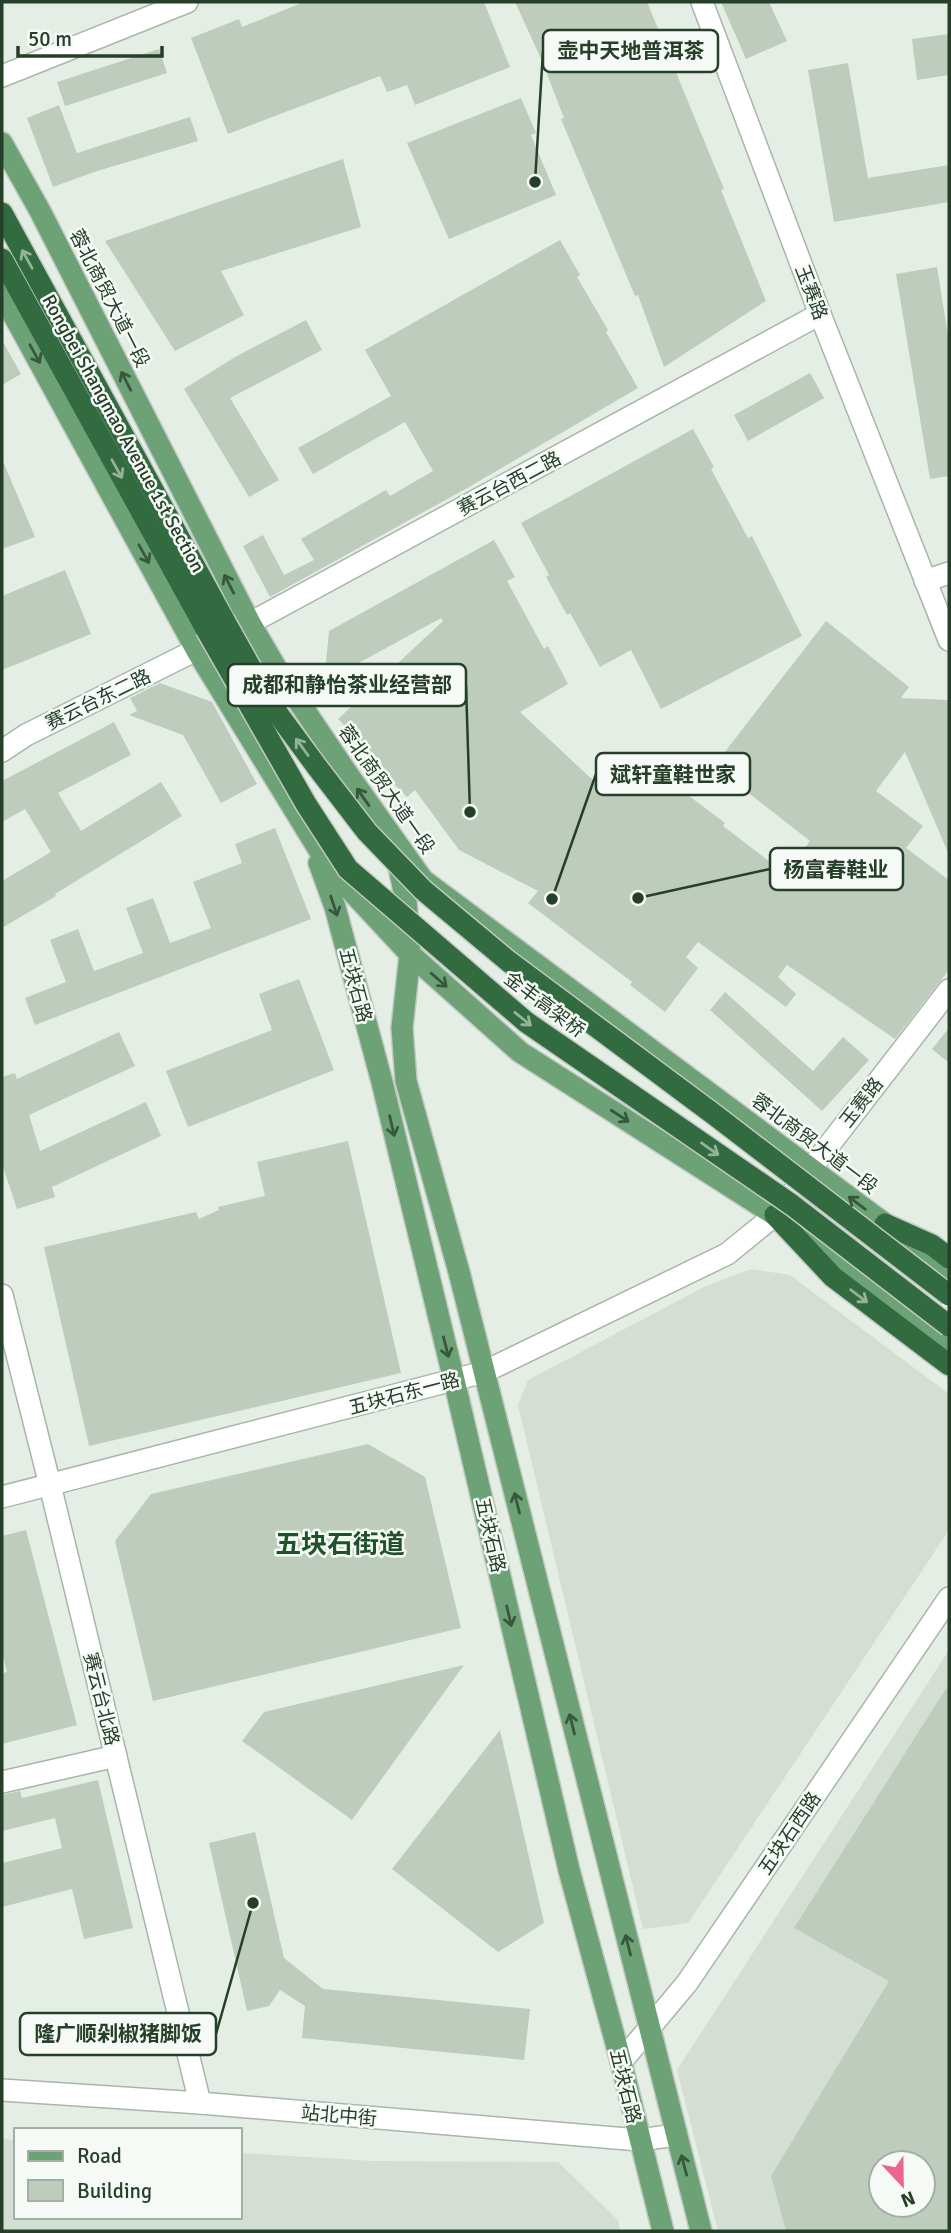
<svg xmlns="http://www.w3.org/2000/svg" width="951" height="2233" font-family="Signika,'Noto Sans SC',sans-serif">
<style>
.built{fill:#d4ded3;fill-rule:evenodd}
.building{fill:#beccbe;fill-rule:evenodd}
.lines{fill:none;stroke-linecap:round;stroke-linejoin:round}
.minor-casing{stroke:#a8b6a9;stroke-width:24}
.major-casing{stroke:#c2c9c3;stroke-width:24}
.highway-casing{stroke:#c2c9c3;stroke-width:24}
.minor{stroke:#fff;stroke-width:21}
.major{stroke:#6ca276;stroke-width:21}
.highway{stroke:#316b3f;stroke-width:21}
.highway-bridge-casing{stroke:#c2c9c3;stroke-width:24;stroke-linecap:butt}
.highway-bridge{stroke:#316b3f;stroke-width:21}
.oneway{stroke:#94b29a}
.oneway2{stroke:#37583c}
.labels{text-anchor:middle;stroke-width:5;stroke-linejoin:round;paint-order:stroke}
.street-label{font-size:19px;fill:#253f29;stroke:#f6faf6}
.district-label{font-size:26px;font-weight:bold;fill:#21512b;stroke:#f6faf6}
.leader{fill:none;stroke:#253f29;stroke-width:2.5}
.callout-dot{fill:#253f29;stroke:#f6faf6;stroke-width:2.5}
.callout{fill:#f6faf6;stroke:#253f29;stroke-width:2.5}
.callout-label{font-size:21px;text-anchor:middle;font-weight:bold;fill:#253f29}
</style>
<rect width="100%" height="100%" fill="#e5eee5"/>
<!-- built -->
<g class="built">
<path d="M751,1269L790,1275L949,1394V1530L688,1923L643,1929L518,1405L528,1380L704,1287Z"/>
<path d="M949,1650V2231H718L677,2070ZM881,2163H923V2205H881Z"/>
<path d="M2,2139L16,2140V2217H240V2153L373,2161L558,2162L618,2220L620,2231H2Z"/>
</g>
<!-- building -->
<g class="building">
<path d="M304,2H484L510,67L415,105L407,85L387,92L380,76L228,134L191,38L239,19L242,27Z"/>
<path d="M515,2H647L724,189L721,190L766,301L664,367L638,295L635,296L561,119L564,118L542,61Z"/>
<path d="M721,2H769L787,41L746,59Z"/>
<path d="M949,34V75L917,80L912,39Z"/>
<path d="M159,49L167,73L65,106L57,82Z"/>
<path d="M848,63L868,178L949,165V202L834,222L808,70Z"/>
<path d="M521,98L536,133L531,135L556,195L449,239L407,143Z"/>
<path d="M59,105L77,153L190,117L198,141L94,172L53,187L27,118Z"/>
<path d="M343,159L361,227L221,271L244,315L175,351L105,241Z"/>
<path d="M560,240L580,275L577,277L608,330L606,332L638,388L469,487L270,597L243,546L263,535L284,575L314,560L301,539L386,490L390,496L433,471L405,422L313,474L298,448L391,396L365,350Z"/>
<path d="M937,267L949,342V476L930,479L896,274Z"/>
<path d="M306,320L322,350L230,398L279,480L249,497L184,389L235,357Z"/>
<path d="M2,340L21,374L2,385Z"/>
<path d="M810,373L824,398L748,441L734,415Z"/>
<path d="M693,429L714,467L711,469L748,538L752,536L802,636L661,709L631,650L600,667L570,613L567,615L546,577L549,575L521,523Z"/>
<path d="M2,459L35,537L2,549Z"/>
<path d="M494,540L515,577L507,581L544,649L548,646L568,684L520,712L611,797L640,759L725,823L723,826L786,874L810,841L714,766L826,621L909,687L901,698L949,700V855L905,752L876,791L923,826L906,848L949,880V970L895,1039L787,965L778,977L796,994L786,1007L698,942L686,957L698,968L665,1012L630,985L632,982L528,903L538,891L459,850L415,790L407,797L378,768L382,763L338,719L443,621L441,618L324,682L329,631Z"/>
<path d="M65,570L91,634L2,670V596Z"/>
<path d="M160,683L212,702L257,784L221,803L183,735L129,715L137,711L130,698Z"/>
<path d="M114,722L131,755L58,793L81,831L161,782L182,816L55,894L56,896L2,928V881L51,852L25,809L2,822V781Z"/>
<path d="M275,828L311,919L35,1025L25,998L66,982L50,940L78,929L94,971L143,953L126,908L153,898L170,943L211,928L193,882L242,863L235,844Z"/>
<path d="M299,979L334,1070L188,1127L166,1071L272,1030L259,994Z"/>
<path d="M725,992L813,1071L843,1037L869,1060L822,1111L710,1010Z"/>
<path d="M949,1028V1063L932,1049Z"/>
<path d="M119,1032L135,1066L29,1115L40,1151L146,1102L161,1136L52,1187L55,1197L17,1209L2,1164V1077L15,1073L17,1079Z"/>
<path d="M348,1141L401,1373L89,1446L44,1247L196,1212L199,1219L219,1210L218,1207L265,1196L257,1162Z"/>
<path d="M368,1444L425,1477L461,1628L153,1701L115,1541L151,1494Z"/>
<path d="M26,1530L77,1725L2,1744V1673L7,1672L2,1652V1536Z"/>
<path d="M464,1665L352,1820L242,1741L264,1712Z"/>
<path d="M949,1684V2231H786L771,2176L889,1981L794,1928ZM881,2163H923V2205H881Z"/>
<path d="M500,1730L544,1923L498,1952L392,1869Z"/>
<path d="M98,1780L133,1928L84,1939L72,1889L2,1907V1863L62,1848L55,1818L2,1831V1795L20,1791L22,1798Z"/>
<path d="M255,1832L284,1958L323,1989L530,2009L524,2060L302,2038L305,2006L280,1990L269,2006L247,2011L209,1843Z"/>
</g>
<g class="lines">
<defs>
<g id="minor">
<path d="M702,2L820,314L949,640"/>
<path d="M2,76L187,2"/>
<path d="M925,581L949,573"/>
<path d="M2,751L26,735L250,623L820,314"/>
<path d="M2,1295L50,1485L200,2103"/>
<path d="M2,1497L484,1372L727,1254L775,1215L949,990"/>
<path d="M2,1782L116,1756"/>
<path d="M621,2062L687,1983L949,1598"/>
<path d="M2,2090L200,2103L639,2140L676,2135"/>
</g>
<g id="major">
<path d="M2,143L40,211L250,623L278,671L347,773L423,880L885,1224L949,1276"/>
<path d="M2,294L197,651L330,868L410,954L520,1052L775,1215L949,1341"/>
<path d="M397,858L406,901L410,954L402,1028L406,1081L459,1272L701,2231"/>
<path d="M319,863L335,907L382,1082L454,1380L569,1870L621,2062L663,2231"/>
</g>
<g id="highway">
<path d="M2,213L224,620"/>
<path d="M2,259L206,629"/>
<path d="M775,1215L833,1277L949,1365"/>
<path d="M885,1224L932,1245L949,1258"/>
</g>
</defs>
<!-- minor casing -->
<use href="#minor" class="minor-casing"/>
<!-- major casing -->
<use href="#major" class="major-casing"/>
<!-- highway casing -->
<use href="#highway" class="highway-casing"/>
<!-- minor -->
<use href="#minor" class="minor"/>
<!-- major -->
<use href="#major" class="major"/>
<!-- highway -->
<use href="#highway" class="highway"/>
<defs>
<g id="highway-bridge">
<path d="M224,620L272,706L317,767L367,832L423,890L508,961L716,1116L949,1295"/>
<path d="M206,629L306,804L348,869L526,1022L792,1205L949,1326"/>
</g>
</defs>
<!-- highway-bridge casing -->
<use href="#highway-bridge" class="highway-bridge-casing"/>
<!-- highway-bridge -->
<use href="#highway-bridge" class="highway-bridge"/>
</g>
<!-- one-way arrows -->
<defs><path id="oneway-shaft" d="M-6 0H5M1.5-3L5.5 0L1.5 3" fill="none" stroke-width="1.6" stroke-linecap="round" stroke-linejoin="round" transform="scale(1.75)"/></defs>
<g class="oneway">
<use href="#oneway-shaft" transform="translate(27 259) rotate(-119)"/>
<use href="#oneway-shaft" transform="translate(117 469) rotate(61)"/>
<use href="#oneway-shaft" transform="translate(302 747) rotate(-126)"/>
<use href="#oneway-shaft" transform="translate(523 1019) rotate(39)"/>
<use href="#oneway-shaft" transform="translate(710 1149) rotate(35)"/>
<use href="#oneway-shaft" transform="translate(859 1296) rotate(37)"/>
</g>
<g class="oneway2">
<use href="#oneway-shaft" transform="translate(35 354) rotate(61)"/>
<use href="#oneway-shaft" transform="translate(126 381) rotate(-117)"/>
<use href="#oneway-shaft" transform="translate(144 554) rotate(61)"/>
<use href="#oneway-shaft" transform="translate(229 584) rotate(-117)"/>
<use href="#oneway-shaft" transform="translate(363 797) rotate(-125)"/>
<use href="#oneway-shaft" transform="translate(334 906) rotate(72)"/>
<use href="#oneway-shaft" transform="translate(439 980) rotate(41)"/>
<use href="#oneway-shaft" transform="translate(620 1116) rotate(33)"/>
<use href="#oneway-shaft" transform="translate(392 1126) rotate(77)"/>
<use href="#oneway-shaft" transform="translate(857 1203) rotate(-143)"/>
<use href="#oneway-shaft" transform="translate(446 1347) rotate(76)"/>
<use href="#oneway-shaft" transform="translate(517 1503) rotate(-104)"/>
<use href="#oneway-shaft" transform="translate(509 1616) rotate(77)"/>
<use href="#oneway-shaft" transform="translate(572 1724) rotate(-104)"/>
<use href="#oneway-shaft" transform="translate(628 1945) rotate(-104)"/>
<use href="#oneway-shaft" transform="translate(684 2165) rotate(-105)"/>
</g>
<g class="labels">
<!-- street labels -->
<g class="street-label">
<text transform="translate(812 292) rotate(69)" y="7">玉赛路</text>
<text transform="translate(110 298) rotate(63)" y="7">蓉北商贸大道一段</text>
<text transform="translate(124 433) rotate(61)" y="7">Rongbei Shangmao Avenue 1st Section</text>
<text transform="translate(509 483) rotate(-28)" y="7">赛云台西二路</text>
<text transform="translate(98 699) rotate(-26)" y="7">赛云台东二路</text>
<text transform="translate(387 789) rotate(55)" y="7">蓉北商贸大道一段</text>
<text transform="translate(356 985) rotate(75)" y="7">五块石路</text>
<text transform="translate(545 1004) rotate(37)" y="7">金丰高架桥</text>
<text transform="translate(861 1102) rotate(-52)" y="7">玉赛路</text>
<text transform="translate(815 1143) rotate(37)" y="7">蓉北商贸大道一段</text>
<text transform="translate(404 1393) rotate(-15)" y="7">五块石东一路</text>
<text transform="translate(491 1535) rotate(77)" y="7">五块石路</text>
<text transform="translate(102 1699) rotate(76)" y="7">赛云台北路</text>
<text transform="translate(789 1833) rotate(-56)" y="7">五块石西路</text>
<text transform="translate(626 2086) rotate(76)" y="7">五块石路</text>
<text transform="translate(339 2115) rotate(5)" y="7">站北中街</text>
</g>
<!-- district labels -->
<g class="district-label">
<text x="340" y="1553">五块石街道</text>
</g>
</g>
<!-- callouts -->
<path class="leader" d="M535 182L543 51M470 812L466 685M552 899L596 774M638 898L770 869M253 1903L216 2034"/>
<g class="callout-dot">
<circle cx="535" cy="182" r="7"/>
<circle cx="470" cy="812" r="7"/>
<circle cx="552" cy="899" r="7"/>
<circle cx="638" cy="898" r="7"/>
<circle cx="253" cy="1903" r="7"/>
</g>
<g class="callout">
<rect x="543" y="30" width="175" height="42" rx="7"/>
<rect x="228" y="664" width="238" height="42" rx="7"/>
<rect x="596" y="753" width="154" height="42" rx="7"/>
<rect x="770" y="848" width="133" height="42" rx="7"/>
<rect x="20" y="2013" width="196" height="42" rx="7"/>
</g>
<g class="callout-label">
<text x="631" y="58">壶中天地普洱茶</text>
<text x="347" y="692">成都和静怡茶业经营部</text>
<text x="673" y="782">斌轩童鞋世家</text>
<text x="836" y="877">杨富春鞋业</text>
<text x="118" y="2041">隆广顺剁椒猪脚饭</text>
</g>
<!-- border -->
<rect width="951" height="2233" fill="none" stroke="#253f29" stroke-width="7"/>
<!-- legend -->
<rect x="14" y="2128" width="228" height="91" fill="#f6faf6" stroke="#a2afa4" stroke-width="2"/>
<rect x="28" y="2151" width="35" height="10" fill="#6ca276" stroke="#a2afa4" stroke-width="2"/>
<text x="77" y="2163" font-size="21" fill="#253f29">Road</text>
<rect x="28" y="2180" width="35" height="21" fill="#beccbe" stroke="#a2afa4" stroke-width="2"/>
<text x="77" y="2198" font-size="21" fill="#253f29">Building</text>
<!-- north arrow -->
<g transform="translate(902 2184) rotate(158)"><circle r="33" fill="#f6faf6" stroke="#a2afa4" stroke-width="2"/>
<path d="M0-5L12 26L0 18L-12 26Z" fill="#ed648f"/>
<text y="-10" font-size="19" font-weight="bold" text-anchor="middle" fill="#253f29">N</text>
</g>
<!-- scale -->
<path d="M18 46v10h144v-10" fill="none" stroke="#253f29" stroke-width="3.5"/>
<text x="28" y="46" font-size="21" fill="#253f29" stroke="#f6faf6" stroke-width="5" paint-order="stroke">50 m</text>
</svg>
